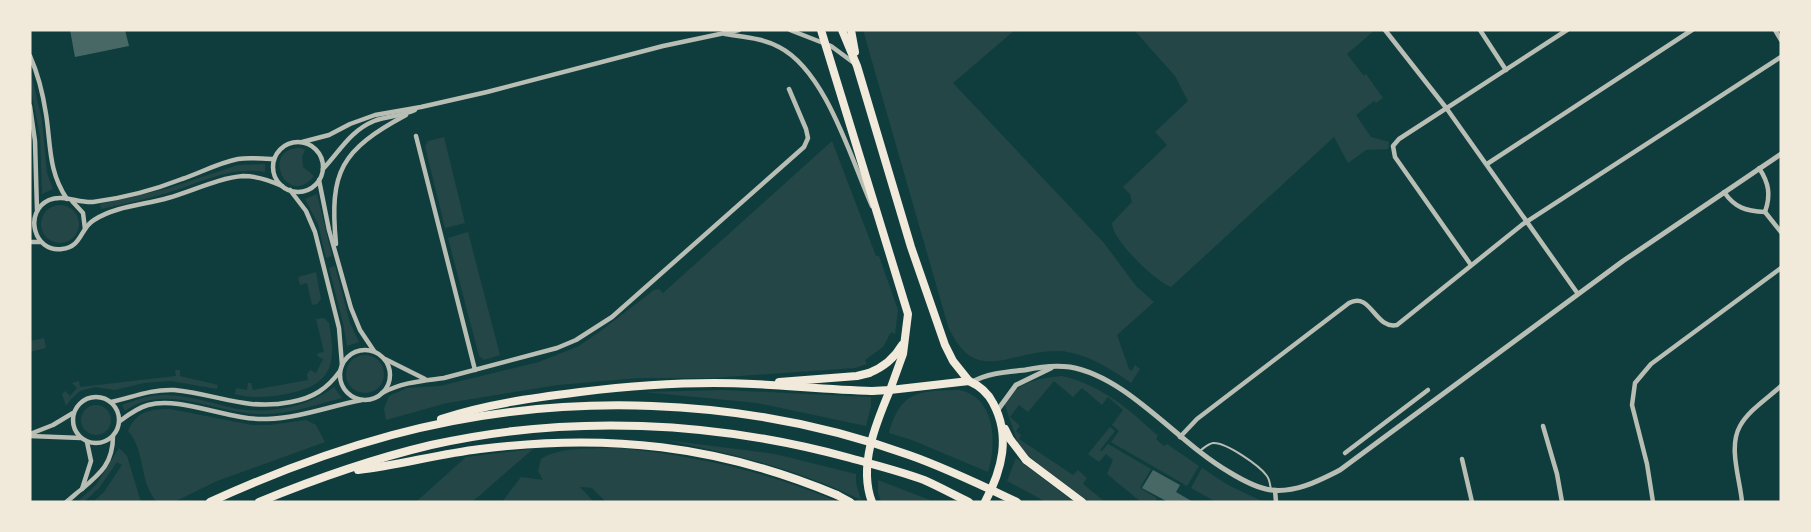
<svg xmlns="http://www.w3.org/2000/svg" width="1811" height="532" font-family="'IBM Plex Sans',sans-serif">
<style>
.green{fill:#244646}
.building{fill:#486865}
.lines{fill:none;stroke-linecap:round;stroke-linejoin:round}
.service{stroke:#b8beb3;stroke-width:2}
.minor{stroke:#b8beb3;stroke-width:4.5}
.tertiary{stroke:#b8beb3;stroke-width:5}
.trunk{stroke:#f1e9da;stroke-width:8}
.motorway{stroke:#f1e9da;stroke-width:8}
</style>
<rect width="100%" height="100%" fill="#0f3d3e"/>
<!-- green -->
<g class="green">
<path d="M863,30H1015L953,83L1104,243L1136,286L1154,302L1117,335L1129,369L1132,371L1135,365L1140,369L1131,383C1111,369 1086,353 1060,351C1011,349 975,388 948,326Z"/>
<path d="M1134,30H1375L1347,54L1364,76L1366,74L1383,98L1376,103L1374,101L1356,115L1371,137L1389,142L1388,149L1366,150L1348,163L1334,137L1171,287C1155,281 1112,240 1112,223L1132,202L1130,194L1123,187L1167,145L1155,132L1188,101L1175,76Z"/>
<path d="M30,69L42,120L47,173L53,189L42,194L40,136L30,85Z"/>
<path d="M444,137L465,223L445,228L425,146L428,141Z"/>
<path d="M832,141L876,256H879L898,310L895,334L891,332L883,347L865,360L867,364L855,368L712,378H639L558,385L447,403L386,420L384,409L389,396L407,388L440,386L539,362L579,346L602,330L654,290L659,289L663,293Z"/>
<path d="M301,148L305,150L302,157L303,167L314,176C287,210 259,147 301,148Z"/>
<path d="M265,164V172C231,166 202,182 170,192C148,199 124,204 101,209L100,204L166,189L238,165Z"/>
<path d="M317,194L332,256L326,258L318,224L305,199Z"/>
<circle cx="60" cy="224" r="19"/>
<path d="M468,232L500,355L484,360L479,356L448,238Z"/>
<path d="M335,266L350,323L359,342L347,346L343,323L329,268Z"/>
<path d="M316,272L321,299L317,304L312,305L307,283L300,285L298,277Z"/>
<path d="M324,318L329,323C337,365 332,385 286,394C270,397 252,399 235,394L236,388L247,390L248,383H251L253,390L308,380L307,374L310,370L316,373L323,359L317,356L318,353L324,352L316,319Z"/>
<path d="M44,338L46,348L30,352V341Z"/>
<circle cx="365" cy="374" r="19"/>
<path d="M175,370H180V376L218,385L217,389L171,381L144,383L115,390L95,387L80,391L71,399L66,406L62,394L65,391L70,396L77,388L72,383L79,381L80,387L176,376Z"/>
<path d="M1062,376C1101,385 1129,409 1158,436L1156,439L1164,446L1167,444L1199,466L1187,486L1111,442L1119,431L1112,425L1123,410L1108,397L1102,405L1082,388L1073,397L1054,381L1028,412L1019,405L1010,417L1020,426L1016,431L1021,435L1019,439L1073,475L1078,470L1087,478L1083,484L1105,502H1088L1042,467L1016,445L1017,441L1004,402C1019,382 1038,378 1062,376Z"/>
<path d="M334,387L342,398C315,405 288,415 260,414C216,414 166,382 125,411L122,405C135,400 147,396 161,395C188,394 213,404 238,409C271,414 308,407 334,387Z"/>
<path d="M723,390L871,397V406L866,426L757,403L644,392Z"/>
<path d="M959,390C996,397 997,444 988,472L912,440L889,433C901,390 919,391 959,390Z"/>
<circle cx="96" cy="420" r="15"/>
<path d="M170,409L252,425H270L306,420L316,425L325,442L217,481L174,502H157C139,483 146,451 128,431C136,411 151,409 170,409Z"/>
<path d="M1110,427L1115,431L1100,450L1102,451L1108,444L1151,469L1140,488L1157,498L1155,502H1141L1107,474L1113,460L1106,454L1099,462L1088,454Z"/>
<path d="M665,440L775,454L856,474V483L861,500C798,469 734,454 665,440Z"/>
<path d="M119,448L127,456L141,502H93L104,492L122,465L117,462L99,488L84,502H77L96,485Z"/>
<path d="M618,448C694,455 768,472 839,502H606L592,488L580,487L594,502H502L521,477L543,480L538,471L541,459C561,446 594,449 618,448Z"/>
<path d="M533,449L472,502H416L466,457Z"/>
<path d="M1016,458L1074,502H1046L1007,481Z"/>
<path d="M1202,468L1228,485L1264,502H1216L1191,488Z"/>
<path d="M878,480L935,502H881L878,492Z"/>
</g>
<!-- building -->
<g class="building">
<path d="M70,30H125L129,46L75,57Z"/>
<path d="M1153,470L1180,485L1176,492L1193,502H1168L1142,488Z"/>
</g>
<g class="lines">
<!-- service -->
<path class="service" d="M1201,450C1205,447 1208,444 1213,443C1226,442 1260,466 1267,476C1270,480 1270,485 1271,490"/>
<!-- minor -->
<g class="minor">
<path d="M790,30L831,46L854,63"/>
<path d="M1385,30L1447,109L1578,294"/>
<path d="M1480,30L1506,70"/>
<path d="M1775,30L1781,40"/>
<path d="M725,34C743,37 763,38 779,47C826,71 851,159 872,206"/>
<path d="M30,56C38,74 43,94 46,114C51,145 48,171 67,199"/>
<path d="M30,106L35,141L37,210"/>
<path d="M416,136L475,370"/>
<path d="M302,142L329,135L350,124L375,115L421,107L487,92L663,46L739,30"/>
<circle cx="298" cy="167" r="25"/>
<path d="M274,159C262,159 250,157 238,159C218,163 200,173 182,179C154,190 123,198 93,202C78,203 63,194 49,200C23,212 34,253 62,249C82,247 80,228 94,220C116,206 144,205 168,198C193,191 218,178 243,176C257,176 269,180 282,186"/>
<path d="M1487,164L1692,30"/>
<path d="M323,169C340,151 350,131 374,121C388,116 402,116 415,110"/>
<path d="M319,180L329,230L351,308L360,330L374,351"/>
<path d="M290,190L306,211L315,232L339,328L342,365"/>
<path d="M1724,192C1735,208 1746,211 1765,212C1771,195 1769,183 1759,168"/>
<path d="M72,201L83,213L85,229"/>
<path d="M1765,212L1781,232"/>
<path d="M30,242H41"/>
<path d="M336,244C329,171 341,150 406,115"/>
<path d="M1471,265L1395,157L1393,146L1399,139L1567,30"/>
<circle cx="365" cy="375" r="25"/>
<path d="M385,359L425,379"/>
<path d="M382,393C403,382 422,381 444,378L557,348L576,340L612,317L804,147L808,138L806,129L789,89"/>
<circle cx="96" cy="420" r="23"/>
<path d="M111,402C133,397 151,389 174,390C217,394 246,411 291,402C313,398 327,389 340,371"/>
<path d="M120,421C128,415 137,408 148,405C181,396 230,421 267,419C299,418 330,406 362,400"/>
<path d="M1543,426L1557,474L1562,502"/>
<path d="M30,434L53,425L73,413"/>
<path d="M30,436L81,438"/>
<path d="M1180,437L1197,419L1349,303C1371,291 1375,330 1397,325L1523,224L1781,57"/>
<path d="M1345,453L1428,390"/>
<path d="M1462,459L1472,502"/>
<path d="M82,489L91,461L87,442"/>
<path d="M1275,490L1276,502"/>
<path d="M66,502C72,498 76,493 82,489C101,473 113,463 113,436"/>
<path d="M1653,502L1647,464L1632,405L1635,383L1651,364L1781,268"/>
<path d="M1742,502C1740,479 1728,447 1740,426C1749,410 1768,398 1781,386"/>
</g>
<!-- tertiary -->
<g class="tertiary">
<path d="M972,382C988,373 1006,372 1025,370C1039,367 1055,365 1070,367C1128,377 1178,443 1229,472C1242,480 1256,488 1271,490C1296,493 1318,481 1340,470L1623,261L1781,154"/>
<path d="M997,411L1016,385L1051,368"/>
</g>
<!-- trunk -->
<g class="trunk">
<path d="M821,30L908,314L903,354L890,390L872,391"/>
<path d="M842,30L857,66L911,247L945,345L953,361L969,381"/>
<path d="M851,30L855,52"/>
<path d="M869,373C884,367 894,359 902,345"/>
<path d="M1005,429L1010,439L1026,460"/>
<path d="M837,495L850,502"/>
<path d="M872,502C858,466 876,423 890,390L969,381C980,386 988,393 993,403C1011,436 1002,470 985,502"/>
</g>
<!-- motorway -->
<g class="motorway">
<path d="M779,382L857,376L869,373"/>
<path d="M441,419C487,404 532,398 580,392C637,385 695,381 753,384C793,386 832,390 872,391"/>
<path d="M1026,460L1082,502"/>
<path d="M358,470C399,465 439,454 480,449C607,433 718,445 837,495"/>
<path d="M210,502C269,475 329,452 392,435C560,390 745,396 909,455C946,468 981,485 1017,502"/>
<path d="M259,502C315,479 372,459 431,445C569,414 715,421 850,458C875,465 900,471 924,480C940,487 954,495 969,502"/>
</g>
</g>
<!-- border -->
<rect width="1811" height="532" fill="none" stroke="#f1e9da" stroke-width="63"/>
</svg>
